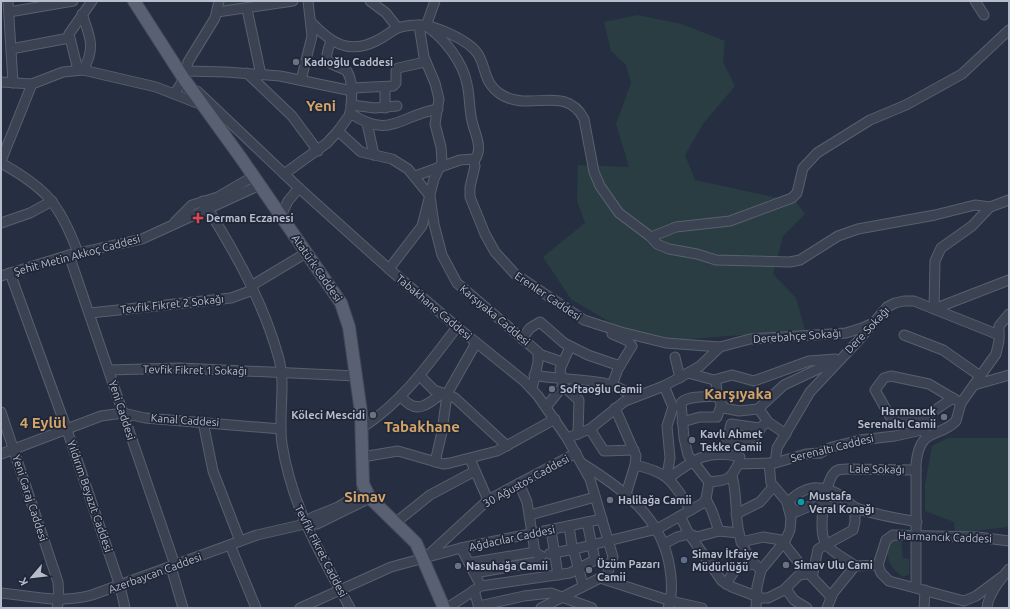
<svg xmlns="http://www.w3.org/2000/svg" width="1010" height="609" font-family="Ubuntu,sans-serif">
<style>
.green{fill:#293d42}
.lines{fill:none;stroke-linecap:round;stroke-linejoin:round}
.minor-casing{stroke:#595f6e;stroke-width:11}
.major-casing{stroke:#444a5a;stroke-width:14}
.minor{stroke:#3b4251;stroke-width:9}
.major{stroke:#596071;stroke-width:12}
.worship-dot{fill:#6b7280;stroke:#1f2637;stroke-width:1.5}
.health-dot{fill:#e0444e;stroke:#1f2637;stroke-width:1.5}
.culture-dot{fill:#0f9aa8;stroke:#1f2637;stroke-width:1.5}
.service-dot{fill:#5c6f8a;stroke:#1f2637;stroke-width:1.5}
.labels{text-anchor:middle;stroke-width:3.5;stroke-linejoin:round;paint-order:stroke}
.poi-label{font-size:11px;font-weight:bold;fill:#b8bdcb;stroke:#1f2637;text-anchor:start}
.street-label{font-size:11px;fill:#b8bdcb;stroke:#1f2637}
.district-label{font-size:15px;font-weight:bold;fill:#d5a469;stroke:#1f2637}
</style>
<rect width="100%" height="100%" fill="#262f41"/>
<!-- green -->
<g class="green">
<path d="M221,1H259L220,9Z"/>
<path d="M637,15L682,24L725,41L723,62L735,86L703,124L685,155L695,180L796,202L805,214L783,236L773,274L796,298L805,330L678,340L618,327L571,299L543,257L585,223L577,201L578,165L629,167L616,124L631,83L626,65L611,51L604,22Z"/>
<path d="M948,438H1009V527L955,533L954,522L925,511V485L932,446Z"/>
<path d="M895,538L901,540L903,558L909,559V574L903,577C889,566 885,559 890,541Z"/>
</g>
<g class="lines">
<defs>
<g id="minor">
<path d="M8,1L13,83"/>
<path d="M370,1L386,13L397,27"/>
<path d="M435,1L426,26C444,38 463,62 467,84C470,96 469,109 472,121C475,135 484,148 474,161"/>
<path d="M975,1L984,15"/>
<path d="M247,9L261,75"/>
<path d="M9,12L73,1"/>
<path d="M217,12L293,1"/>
<path d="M82,14C90,37 96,48 83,70"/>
<path d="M312,23C330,42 348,55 376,41C395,32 391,26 417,25C433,24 469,40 478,54C487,69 483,83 502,95C530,112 566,84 584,119L594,172L600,186L619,213L651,237L657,244L669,249L697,254L716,260L790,262L800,260L838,236L858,229L935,215L975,205L990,207"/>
<path d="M11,49L69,38"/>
<path d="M78,70L69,34L92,1"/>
<path d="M186,71L226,72L280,76L352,91"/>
<path d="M247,73L292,116L318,151"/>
<path d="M301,80L312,36L308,1"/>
<path d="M1,82L32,84L63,72L83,70L156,87L202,105"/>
<path d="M352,88L393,86L396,83V71L398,68L425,62"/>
<path d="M197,91L299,188L389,269L457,327L524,381L538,396L567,438L590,479L613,557L606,578"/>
<path d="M175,93L184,79L188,62L215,18L219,1"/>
<path d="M351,105L375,108L397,106"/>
<path d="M385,108V87"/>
<path d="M350,113C390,140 398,116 438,109"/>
<path d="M367,123L374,155"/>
<path d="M338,131L361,152L392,159L408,169L430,196L434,224L442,255L457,283L538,352V362L532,389"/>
<path d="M1,161L32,84"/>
<path d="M1,163C46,188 60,204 78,253"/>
<path d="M284,174L327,143L338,131L349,116L351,108L352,88L350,78L347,71C330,62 321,66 331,41"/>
<path d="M415,176L460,160L473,159L475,166L470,187V197L485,234L495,252L515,274L584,320L621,332L666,343L720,347L750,339L846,333L862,328L873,323"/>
<path d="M1009,200L990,207L972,226L941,248L935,261L934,309L1009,280"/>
<path d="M203,201C234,250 264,303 279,359C286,387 278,416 282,444C292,507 320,553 350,608"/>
<path d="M281,216L288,201L299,188"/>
<path d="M175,222L192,205L218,197L254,176"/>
<path d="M1,223L30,213L52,201"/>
<path d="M651,237L676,227L730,221L792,198L797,193L803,168L817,153L870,120L906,105L962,74L1009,30"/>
<path d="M69,255L175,565"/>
<path d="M389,269L422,226L434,179L442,162L441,147L435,124L439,99L435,83L424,57L419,25"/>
<path d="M10,273L67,430L120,586L125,608"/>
<path d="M1,276L69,255L142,239L260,185"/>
<path d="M251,286L306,253"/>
<path d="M90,313L231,298L253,290"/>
<path d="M904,335L943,350L980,376"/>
<path d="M522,339L530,328L540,322L564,343L588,355L620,366"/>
<path d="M539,354L562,362"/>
<path d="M675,357L680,378"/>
<path d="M109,370L180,368L356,376"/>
<path d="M688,373L714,380L732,375L754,381L809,361L835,359"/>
<path d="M534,375C568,382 605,375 635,397"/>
<path d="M420,376L434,390L455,398L507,446"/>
<path d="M716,380L717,396L724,408L739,411L758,409L784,385L835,361"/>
<path d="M612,385L618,369L632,346L628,341L612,334"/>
<path d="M974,385L1009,375"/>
<path d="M563,386L579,400L578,434"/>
<path d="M664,386L673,407L667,426L670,458L667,476"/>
<path d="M401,396C415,415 427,406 442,393"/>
<path d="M546,407L563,386L560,369L570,347"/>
<path d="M615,408L636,456L635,465L626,494"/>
<path d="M759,409L768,422L786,434"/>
<path d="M1,412L58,582L59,600L57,608"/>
<path d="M920,420L953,398"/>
<path d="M203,422L213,471L240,541"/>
<path d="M682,422L700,417H717L721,406"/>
<path d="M363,427C402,402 429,364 457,327"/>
<path d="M590,429L604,451L634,450"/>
<path d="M922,430L920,420L917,415L900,419L891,418L875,390L884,378L891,376L929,384L961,403"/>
<path d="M567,438L590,429L625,401L664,386L688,373L700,366L720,347"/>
<path d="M727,441C741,441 756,443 761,427"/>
<path d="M1,454L101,416L123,413L145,418L281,429"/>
<path d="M724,454L731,424L759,428L768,422"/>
<path d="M362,457L398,451L443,464L450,463L497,451L555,419"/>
<path d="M470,459L488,500"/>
<path d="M435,462L442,432L447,394L476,343"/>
<path d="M775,463L777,448L810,392L858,341L887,307L895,303L904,301H914L999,335"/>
<path d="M583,464C623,489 663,518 670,569C672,582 673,595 668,608"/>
<path d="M635,465C671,473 672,482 691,510"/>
<path d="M732,476C735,486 735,495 736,505C737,531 740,552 761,570"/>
<path d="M669,478C694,459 708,449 740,457"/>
<path d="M709,482C727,480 730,481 738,464L775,463L806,454L820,453L832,447L860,440L895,436L922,430L928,436"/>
<path d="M709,482L688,455L684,438L681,403C688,395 707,397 717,396"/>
<path d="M519,483L527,502L535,552"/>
<path d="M706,499L712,511L719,531"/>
<path d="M736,514L760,502L773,487"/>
<path d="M530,515L595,497"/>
<path d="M680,516L689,534L697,537L719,531L739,533"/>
<path d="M395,523L430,495L475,471"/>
<path d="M305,524L313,517L338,507L366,490"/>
<path d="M569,526L572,546"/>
<path d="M551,530L558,575"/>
<path d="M741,542L763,537L781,540L800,564L831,597"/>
<path d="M664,544L677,537L689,534L722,581L732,587L761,598H768L784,590L799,575L813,573L818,549L853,530L855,522V507L810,506L796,512L771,483L769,463"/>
<path d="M230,545L256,608"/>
<path d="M461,548L481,586"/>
<path d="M575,549L657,529L703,503L706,499L709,482"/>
<path d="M574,552L583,585"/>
<path d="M549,554L569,550"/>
<path d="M425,558L488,500L576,453"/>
<path d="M469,563L535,552L541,556"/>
<path d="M878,565L881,573L889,581L964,601L976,596L1003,576"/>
<path d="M855,566C847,559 832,553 826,544C817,532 825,483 834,473C837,469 843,469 848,469L916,470"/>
<path d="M171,567L183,608"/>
<path d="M475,573L537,562L541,556"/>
<path d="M726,584L736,568L754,564"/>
<path d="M916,587V464C920,426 938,439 956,421L961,403L996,354L999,341V326L1009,314"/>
<path d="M786,589L794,600L807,608"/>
<path d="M474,590L479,608"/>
<path d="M1,593C35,596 57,604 92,595L257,535L305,524H317L370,498"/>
<path d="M479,606L524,596L551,593L592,608"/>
<path d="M300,608L391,567L461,548L602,519"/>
<path d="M447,608L481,586L570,573L595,560L587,522"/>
<path d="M541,608L600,578L671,601L702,608"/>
<path d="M756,608L757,587L761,570L785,541L790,530L791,518L787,503C805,485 820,483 842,496C847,499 851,506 856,508C876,515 897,518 917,522"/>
<path d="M827,608L833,593L855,566L878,565L886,540L893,535L977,537L1009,541"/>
<path d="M924,608L925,590"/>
<path d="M987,608C988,594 1001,579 1009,569"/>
</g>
<path id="major" d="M134,1L184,79L241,158L341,303L349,327L361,412L363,484L370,498L416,543L444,608"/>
</defs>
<!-- minor casing -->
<use href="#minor" class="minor-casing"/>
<!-- major casing -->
<use href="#major" class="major-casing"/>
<!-- minor -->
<use href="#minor" class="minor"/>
<!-- major -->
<use href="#major" class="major"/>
</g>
<!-- markers -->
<g class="worship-dot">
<circle cx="296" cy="62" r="4"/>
<circle cx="552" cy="389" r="4"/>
<circle cx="373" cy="415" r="4"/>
<circle cx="944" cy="417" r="4"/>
<circle cx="692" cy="440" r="4"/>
<circle cx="610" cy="500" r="4"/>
<circle cx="786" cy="565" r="4"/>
<circle cx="458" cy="566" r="4"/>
<circle cx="589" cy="570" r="4"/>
</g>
<path class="health-dot" d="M196 212h4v4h4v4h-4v4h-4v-4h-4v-4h4z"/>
<circle class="culture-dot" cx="801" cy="502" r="4"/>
<circle class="service-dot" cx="684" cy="560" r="4"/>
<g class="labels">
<!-- poi labels -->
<g class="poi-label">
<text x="304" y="66">Kadıoğlu Caddesi</text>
<text x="206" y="222">Derman Eczanesi</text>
<text x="560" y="393">Softaoğlu Camii</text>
<text x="936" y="415" text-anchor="end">Harmancık<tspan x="936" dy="13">Serenaltı Camii</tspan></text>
<text x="365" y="419" text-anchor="end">Köleci Mescidi</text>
<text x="700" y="438">Kavlı Ahmet<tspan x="700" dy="13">Tekke Camii</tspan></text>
<text x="809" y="500">Mustafa<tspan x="809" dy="13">Veral Konağı</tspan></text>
<text x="618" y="504">Halilağa Camii</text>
<text x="692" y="558">Simav İtfaiye<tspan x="692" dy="13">Müdürlüğü</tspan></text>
<text x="597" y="568">Üzüm Pazarı<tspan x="597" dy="13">Camii</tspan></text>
<text x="794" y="569">Simav Ulu Cami</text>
<text x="466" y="570">Nasuhağa Camii</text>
</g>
<!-- street labels -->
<g class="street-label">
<text transform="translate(77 255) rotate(-15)" y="4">Şehit Metin Akkoç Caddesi</text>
<text transform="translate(317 268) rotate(55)" y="4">Atatürk Caddesi</text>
<text transform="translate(548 296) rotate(34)" y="4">Erenler Caddesi</text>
<text transform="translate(172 304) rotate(-6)" y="4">Tevfik Fikret 2 Sokağı</text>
<text transform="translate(434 307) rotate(40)" y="4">Tabakhane Caddesi</text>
<text transform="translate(495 315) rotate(40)" y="4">Karşıyaka Caddesi</text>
<text transform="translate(867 330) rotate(-47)" y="4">Dere Sokağı</text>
<text transform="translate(797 336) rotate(-4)" y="4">Derebahçe Sokağı</text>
<text transform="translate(195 370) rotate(1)" y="4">Tevfik Fikret 1 Sokağı</text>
<text transform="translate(122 410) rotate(72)" y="4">Yeni Caddesi</text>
<text transform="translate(185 420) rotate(4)" y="4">Kanal Caddesi</text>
<text transform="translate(832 448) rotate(-14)" y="4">Serenaltı Caddesi</text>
<text transform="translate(877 469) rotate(1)" y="4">Lale Sokağı</text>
<text transform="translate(526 481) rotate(-29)" y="4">30 Ağustos Caddesi</text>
<text transform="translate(90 496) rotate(71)" y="4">Yıldırım Beyazıt Caddesi</text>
<text transform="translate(30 498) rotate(72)" y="4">Yeni Garaj Caddesi</text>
<text transform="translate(945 537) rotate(2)" y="4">Harmancık Caddesi</text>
<text transform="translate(512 538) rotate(-12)" y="4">Ağdacılar Caddesi</text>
<text transform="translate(321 551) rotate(63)" y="4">Tevfik Fikret Caddesi</text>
<text transform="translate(155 573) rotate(-20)" y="4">Azerbaycan Caddesi</text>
</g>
<!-- district labels -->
<g class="district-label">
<text x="321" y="111">Yeni</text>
<text x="738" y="399">Karşıyaka</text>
<text x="43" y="428">4 Eylül</text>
<text x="422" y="432">Tabakhane</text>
<text x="365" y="502">Simav</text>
</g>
</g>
<!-- border -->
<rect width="1010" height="609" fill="none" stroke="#b8bdcb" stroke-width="4"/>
<!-- north arrow -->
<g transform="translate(32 577) rotate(242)" stroke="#1f2637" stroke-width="3" paint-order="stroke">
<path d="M0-3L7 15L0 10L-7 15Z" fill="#b8bdcb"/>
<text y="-6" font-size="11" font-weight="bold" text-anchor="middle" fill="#b8bdcb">K</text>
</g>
</svg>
